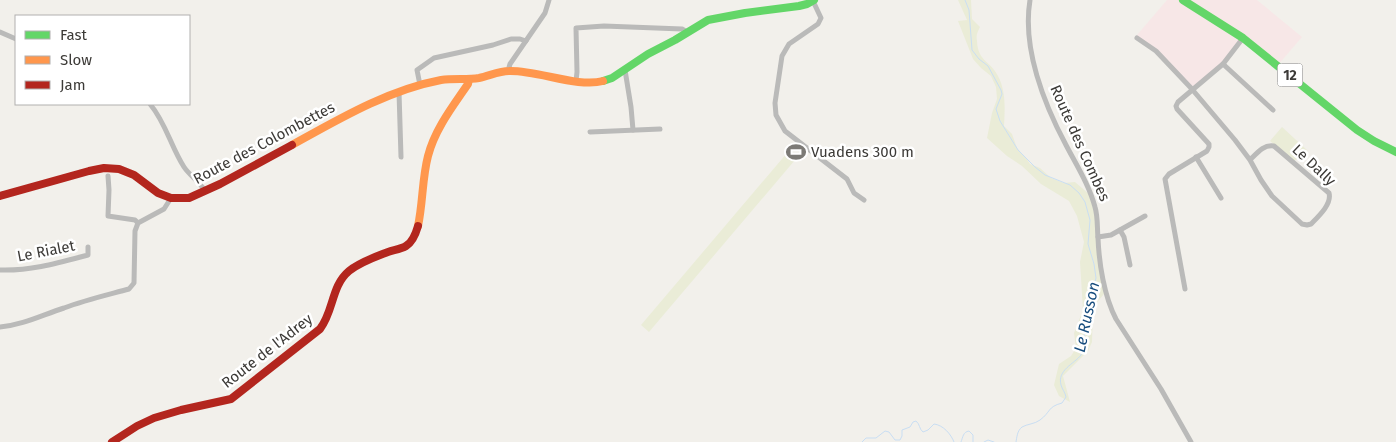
<svg xmlns="http://www.w3.org/2000/svg" width="1396" height="442" font-family="'Fira Sans',sans-serif">
<style>
.industrial{fill:#f7e7e7}
.green{fill:#eaecd7}
.lines{fill:none;stroke-linecap:round;stroke-linejoin:round}
.stream{stroke:#c9def3;stroke-width:1}
.street{stroke:#babab9;stroke-width:5}
.fast{stroke:#63d668;stroke-width:8}
.slow{stroke:#ff974d;stroke-width:8}
.jam{stroke:#b3261e;stroke-width:8}
.labels{text-anchor:middle;stroke-width:5;stroke-linejoin:round;paint-order:stroke}
.shield{fill:#fff;stroke:#767573;stroke-width:1}
.shield-label{font-size:14px;font-weight:bold;fill:#3c3a37}
.street-label{font-size:15px;fill:#3c3a37;stroke:#fff}
.poi-label{font-size:15px;fill:#3c3a37;stroke:#fff;text-anchor:start}
.water-label{font-size:16px;font-style:italic;fill:#164c7d;stroke:#fff}
</style>
<rect width="100%" height="100%" fill="#f2f0eb"/>
<!-- industrial -->
<path class="industrial" d="M1167,0H1257L1302,37L1278,65L1243,38L1223,64L1192,90L1156,51L1137,38V35Z"/>
<!-- green -->
<g class="green">
<path d="M958,0H971L972,19L980,27C977,33 976,35 977,41C978,62 990,60 998,76C1006,91 1005,110 1004,126L1012,134L1017,148L1026,158L1030,164L1040,168L1051,178L1064,183L1075,182L1089,194L1096,218L1104,294L1093,307L1092,342L1088,351L1063,376L1070,402L1059,396L1054,385L1059,364L1071,356L1076,348L1074,333L1083,310L1080,262L1084,242L1077,216L1069,201L1041,184L1022,166L1007,156L987,138L992,113L997,99L996,87L991,76L981,68L973,59L958,21L967,20Z"/>
<path d="M1282,127L1308,151L1300,160L1297,159L1294,161L1270,141Z"/>
<path d="M787,153L795,160L649,332L641,325Z"/>
</g>
<g class="lines">
<!-- stream -->
<g class="stream">
<path d="M965,0L969,10L972,50L979,59L988,66L1001,90L1002,94L996,109L1000,121L1018,150L1035,167L1045,175L1070,185L1079,193L1085,202L1090,220L1088,244L1094,264L1096,278L1090,300L1081,355C1074,364 1057,370 1061,385C1062,389 1065,392 1066,397L1062,403C1047,407 1051,412 1040,420C1035,424 1027,424 1022,427C1017,431 1017,437 1016,442"/>
<path d="M862,442L866,438H876L885,431L889,432L895,440H900L902,436V430L910,427L913,422L916,421C920,424 919,429 923,432L928,430L934,424C943,425 951,434 954,442"/>
<path d="M961,442C963,437 963,432 969,431L973,435V442"/>
<path d="M984,442L988,440L994,442"/>
</g>
<!-- street -->
<g class="street">
<path d="M1030,0C1022,48 1044,104 1066,145C1077,166 1089,185 1095,207C1098,217 1097,227 1098,238C1099,263 1104,296 1116,319L1161,389L1191,442"/>
<path d="M813,1L821,18L818,24L789,44L782,56L775,103L776,115L785,131L847,179L854,193L864,200"/>
<path d="M0,32L16,39"/>
<path d="M1137,38L1156,51L1191,88L1235,140L1250,160L1261,180L1272,196L1302,224L1307,225L1311,224C1319,216 1332,204 1329,193L1274,146C1264,144 1257,153 1250,160"/>
<path d="M1223,64L1273,110"/>
<path d="M625,70L631,107L633,130"/>
<path d="M508,71L510,64L545,13L549,0"/>
<path d="M576,81L577,72L576,28L604,26L682,29L687,32"/>
<path d="M420,85L417,70L434,58L493,45L511,39H520L526,41"/>
<path d="M399,92L401,157"/>
<path d="M150,104C166,123 171,147 184,167C190,176 200,182 205,191"/>
<path d="M590,132L660,129"/>
<path d="M1196,157L1221,198"/>
<path d="M108,176L109,190L108,216L135,220L138,223"/>
<path d="M1120,230L1124,237L1130,265"/>
<path d="M1098,237L1111,235L1145,216"/>
<path d="M0,270C31,271 58,263 88,255V247"/>
<path d="M1185,289L1165,179L1169,174L1207,151L1209,147V144L1177,109L1176,106L1178,102L1223,64L1243,38"/>
<path d="M0,327C23,325 42,315 64,308C85,300 107,295 129,289L134,283L135,231L138,223L164,209L171,198"/>
</g>
<!-- fast -->
<g class="fast">
<path d="M1183,0L1243,38L1357,130L1374,141L1396,152"/>
<path d="M603,81L612,78L648,54L675,40L708,20L745,13L799,6L807,4L814,0"/>
</g>
<!-- slow -->
<g class="slow">
<path d="M292,145C339,119 388,90 441,80C454,78 467,80 479,78C489,76 499,71 509,71C537,70 578,88 603,81"/>
<path d="M418,226C423,203 422,179 428,156C435,129 453,106 468,84L469,79"/>
</g>
<!-- jam -->
<g class="jam">
<path d="M0,196L89,171L104,168L119,169L134,175L158,193L171,198H189L220,184L292,145"/>
<path d="M112,442L137,426L154,418L181,410L231,399L320,329C334,311 331,286 349,271C360,262 375,257 388,252C394,250 401,249 406,246C413,242 416,233 418,226"/>
</g>
</g>
<!-- icons -->
<defs>
<symbol id="stadium-bare" viewBox="-9 -9 18 18"><path d="M0-5a6.5 5 0 1 0 0 10a6.5 5 0 1 0 0-10ZM-3.5-1.8h7v3.6h-7Z" fill="#7c7a76" stroke="#fff" stroke-width="2.5" paint-order="stroke"/></symbol>
</defs>
<g fill-rule="evenodd">
<use href="#stadium-bare" x="782" y="138" width="28" height="28"/>
</g>
<g class="labels">
<!-- shield labels -->
<rect class="shield" x="1277.5" y="63.5" width="25" height="23" rx="4"/>
<g class="shield-label">
<text x="1290" y="80">12</text>
</g>
<!-- street labels -->
<g class="street-label">
<text transform="translate(264 143) rotate(-28)" y="5">Route des Colombettes</text>
<text transform="translate(1080 143) rotate(66)" y="5">Route des Combes</text>
<text transform="translate(1314 165) rotate(43)" y="5">Le Dally</text>
<text transform="translate(46 251) rotate(-11)" y="5">Le Rialet</text>
<text transform="translate(267 351) rotate(-38)" y="5">Route de l'Adrey</text>
</g>
<!-- poi labels -->
<g class="poi-label">
<text x="811" y="157">Vuadens 300 m</text>
</g>
<!-- water labels -->
<g class="water-label">
<text transform="translate(1086 317) rotate(-78)" y="6">Le Russon</text>
</g>
</g>
<!-- legend -->
<rect x="15" y="15" width="175" height="90" fill="#ffffff" stroke="#b1b0af"/>
<rect x="25" y="31" width="25" height="8" fill="#63d668" stroke="#b1b0af"/>
<text x="60" y="40" font-size="15" fill="#3c3a37">Fast</text>
<rect x="25" y="56" width="25" height="8" fill="#ff974d" stroke="#b1b0af"/>
<text x="60" y="65" font-size="15" fill="#3c3a37">Slow</text>
<rect x="25" y="81" width="25" height="8" fill="#b3261e" stroke="#b1b0af"/>
<text x="60" y="90" font-size="15" fill="#3c3a37">Jam</text>
</svg>
